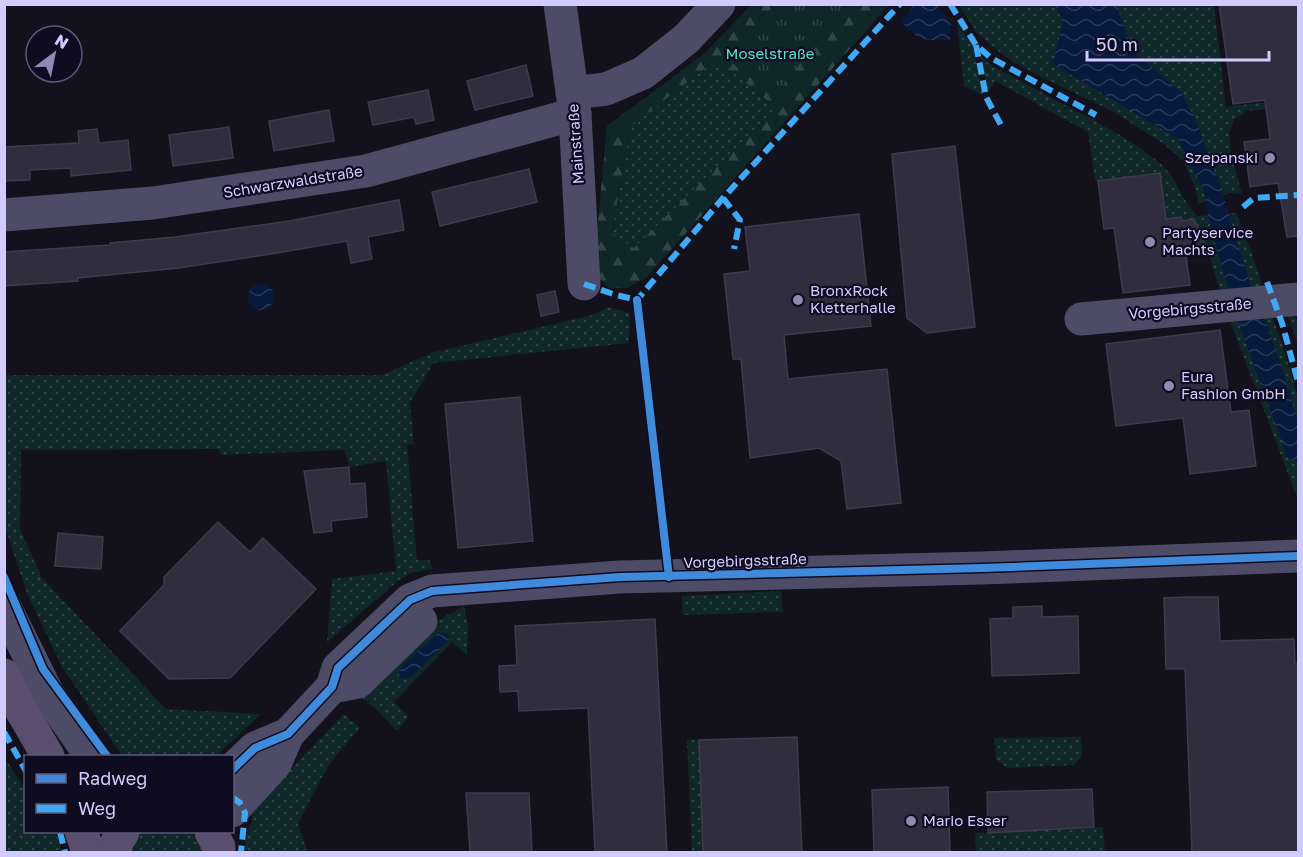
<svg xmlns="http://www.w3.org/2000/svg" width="1303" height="857" font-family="'Golos Text',sans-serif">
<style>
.grass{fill:url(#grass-dots)}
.forest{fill:url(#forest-firs);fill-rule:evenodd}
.park{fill:url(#park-tufts)}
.water{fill:url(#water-waves)}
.building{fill:#302e3e;stroke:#3e3a50;stroke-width:1.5}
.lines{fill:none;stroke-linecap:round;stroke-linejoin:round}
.minor{stroke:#4d4b65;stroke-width:33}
.major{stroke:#5a4e6e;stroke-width:33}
.quiet{stroke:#3fa9f5;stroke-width:6;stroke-dasharray:12 6;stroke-linecap:butt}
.cycleway-casing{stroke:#0f0c21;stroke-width:11}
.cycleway{stroke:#408adc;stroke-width:8}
.poi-dot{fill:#8f8ab0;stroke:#0f0c21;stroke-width:2}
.labels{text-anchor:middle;stroke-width:4.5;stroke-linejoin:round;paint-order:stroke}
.park-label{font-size:15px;fill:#51e5c1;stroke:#0f0c21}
.street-label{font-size:15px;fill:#d2cbff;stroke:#0f0c21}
.poi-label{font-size:15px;fill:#d2cbff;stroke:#0f0c21;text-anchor:start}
</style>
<defs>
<pattern id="grass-dots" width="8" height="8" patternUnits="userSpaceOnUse" patternTransform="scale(1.5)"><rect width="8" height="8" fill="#0f2728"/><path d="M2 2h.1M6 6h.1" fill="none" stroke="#314548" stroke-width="1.8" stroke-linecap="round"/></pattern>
<pattern id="forest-firs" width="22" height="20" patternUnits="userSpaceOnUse" patternTransform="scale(1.5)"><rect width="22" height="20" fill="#0f2728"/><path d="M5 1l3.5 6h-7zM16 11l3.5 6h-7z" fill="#314548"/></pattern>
<pattern id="park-tufts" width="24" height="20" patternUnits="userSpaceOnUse" patternTransform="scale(1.5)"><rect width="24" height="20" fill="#0f2728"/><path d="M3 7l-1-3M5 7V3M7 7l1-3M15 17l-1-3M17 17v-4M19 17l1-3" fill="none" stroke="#314548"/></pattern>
<pattern id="water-waves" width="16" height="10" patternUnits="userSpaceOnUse" patternTransform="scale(1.5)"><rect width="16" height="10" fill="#07193c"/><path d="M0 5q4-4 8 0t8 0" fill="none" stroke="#2a3959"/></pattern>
</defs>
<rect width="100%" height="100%" fill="#12111c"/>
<!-- grass -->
<g class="grass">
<path d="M959,5H1214L1226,107L1298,98V107L1246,111L1234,120L1229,133L1232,158L1242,194L1230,193L1199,204L1194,185L1184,162L1164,144L1112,111L1043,78L1018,65L998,51L976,32Z"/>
<path d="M957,22L973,47L983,95L964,86Z"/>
<path d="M980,56L996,68C1025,83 1053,99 1082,114C1109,129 1137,143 1161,164C1178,179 1181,201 1198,216L1236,213L1252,254L1263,288L1221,294L1208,251L1194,219L1182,221L1181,217L1166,219L1095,180L1088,132L995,81L988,93Z"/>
<path d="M717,59L776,108L635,248L612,234L630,127Z"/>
<path d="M608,307L630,313L629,343L433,363L410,403L414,444L407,445L417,560H429L433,569L410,573L398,581L327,642L332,579L396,571L386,461L349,467L345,450L221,455L219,449L21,450L20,529L42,578L166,709L261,714L216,756H122L62,667L27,593L5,527V375H382L431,353L592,315Z"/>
<path d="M1284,309H1292L1298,323V346L1292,327Z"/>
<path d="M1271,314L1282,343L1298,398V500L1230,321Z"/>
<path d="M781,591L783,612L683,615L682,596Z"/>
<path d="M464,606L468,626L467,655L452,642L394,702L409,716L397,731L376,709L362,698L434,623Z"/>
<path d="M344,714L360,728L330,763L307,805L298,825L308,852H245V836L252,822L251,810Z"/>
<path d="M1081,737L1082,756L1074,765L1007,768L996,759L994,738Z"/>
<path d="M687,740H699L703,852H692Z"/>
<path d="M4,757L25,789L26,832H53L59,839L62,852H5Z"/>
<path d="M1103,827L1105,852H976L975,833Z"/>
<path d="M142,832H191L198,841L202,852H130L136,838Z"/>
</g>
<!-- forest -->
<path class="forest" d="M751,5H775L727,58L842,9L846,5H889L646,278L627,288H609L593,272L607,126L705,53ZM717,59L776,108L634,248L612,233L630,127Z"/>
<!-- park -->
<path class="park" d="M775,4L846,5L774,97L726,58Z"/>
<!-- water -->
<g class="water">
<path d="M915,4L937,5L951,24L950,40C923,40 920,43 901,21Z"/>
<path d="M1055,5H1117L1120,16L1134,53L1180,91L1194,116L1221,188L1252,290L1229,293L1210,225L1204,191L1178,139L1053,64L1063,22Z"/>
<circle cx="261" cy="297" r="13"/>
<path d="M1263,314L1280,362L1298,422V461L1288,459L1236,316Z"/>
<path d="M440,632L448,634L449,637L447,642L411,677L403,679L399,676V670L403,665Z"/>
</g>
<!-- building -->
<g class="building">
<path d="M1219,4H1299V236L1287,237L1278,183L1250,187L1244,142L1270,139L1265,100L1233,104Z"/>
<path d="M526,65L533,96L475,110L467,81Z"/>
<path d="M428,90L434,120L416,124L414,117L373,125L368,102Z"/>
<path d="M329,110L334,141L274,151L269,121Z"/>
<path d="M229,127L233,158L173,166L169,135Z"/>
<path d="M97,129L99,143L128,140L131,170L71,176V168L30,170V180L4,181V147L79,143L78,131Z"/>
<path d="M955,146L975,327L927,333L907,318L892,154Z"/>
<path d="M529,169L537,202L440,226L432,192Z"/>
<path d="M1160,173L1166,219L1181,217L1182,221L1194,219L1208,251L1186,255L1190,285L1123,293L1114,228L1104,229L1098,181Z"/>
<path d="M399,200L404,230L368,237L372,259L351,263L347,241L271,254L179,268L78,278V281L4,286V252L110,245V243L175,237L289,221Z"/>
<path d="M859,214L871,326L784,335L788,379L887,369L901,503L847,509L841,461L819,448L750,458L741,359H733L724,274L750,271L745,227Z"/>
<path d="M555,291L559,312L541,316L537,295Z"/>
<path d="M1220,330L1231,412L1249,410L1256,466L1190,474L1183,418L1116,426L1106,344Z"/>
<path d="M520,397L533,541L458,548L445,404Z"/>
<path d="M349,467L350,484L365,483L367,517L331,521L332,531L314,533L304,471Z"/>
<path d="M218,522L250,552L263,538L316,589L230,678L169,679L120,631L164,585V577Z"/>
<path d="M58,533L103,537L101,569L55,566Z"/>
<path d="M1186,597H1218L1220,641L1294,639L1295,664H1299V852H1192L1185,669H1166L1164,598Z"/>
<path d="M1042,606V617L1078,616L1079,673L992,676L990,619L1013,618V607Z"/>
<path d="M655,619L667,852H595L588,708L519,711L518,691L500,692L499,666L517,665L515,626Z"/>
<path d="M797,737L802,852H703L699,740Z"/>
<path d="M948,787L950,852H874L872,790Z"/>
<path d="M1092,789L1094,827L988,833L987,792Z"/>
<path d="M466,793H529L532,852H470Z"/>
</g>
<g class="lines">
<!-- minor -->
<g class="minor">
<path d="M560,4L575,114L584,284"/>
<path d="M572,93L606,89L643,73L686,39L719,4"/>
<path d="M4,215L153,203L366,171L575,114"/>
<path d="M1081,319L1298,299"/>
<path d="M4,605L48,694L91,756"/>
<path d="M332,687L358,682L421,621"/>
<path d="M232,770L255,748L288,734L332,687L338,668L410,600L432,591L620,577L982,568L1298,556"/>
<path d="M232,811L275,764L288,734"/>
</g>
<!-- major -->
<g class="major">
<path d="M4,675L17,703L48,756"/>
<path d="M81,832L85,842L87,852"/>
<path d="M211,832L219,847V852"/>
<path d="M115,852L117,842L123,832"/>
</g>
<!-- quiet -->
<g class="quiet">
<path d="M950,4L976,45L991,58L1096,115"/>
<path d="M976,45L986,97L1002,127"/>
<path d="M723,198L740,220L734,249"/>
<path d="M1243,207L1254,198L1298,195"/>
<path d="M1267,282L1282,323L1298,382"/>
<path d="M584,284L616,295L637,300"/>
<path d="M637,303V300L723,198L900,4"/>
<path d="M4,732L26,771"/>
<path d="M232,797L240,803L245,813L241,852"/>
<path d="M60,832L65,852"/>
</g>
<defs>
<g id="cycleway">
<path d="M637,300L669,577"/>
<path d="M4,577L43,669L107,756"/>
<path d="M232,770L255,748L288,734L332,687L338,668L410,600L432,591L620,577L982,568L1298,556"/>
</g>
</defs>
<!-- cycleway casing -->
<use href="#cycleway" class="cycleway-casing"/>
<!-- cycleway -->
<use href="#cycleway" class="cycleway"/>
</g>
<!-- markers -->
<g class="poi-dot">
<circle cx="1270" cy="158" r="6"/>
<circle cx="1150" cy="242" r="6"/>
<circle cx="798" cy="300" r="6"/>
<circle cx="1169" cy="386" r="6"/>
<circle cx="911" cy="821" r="6"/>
</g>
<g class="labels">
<!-- park labels -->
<g class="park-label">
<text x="770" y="59">Moselstraße</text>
</g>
<!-- street labels -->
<g class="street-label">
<text transform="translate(576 144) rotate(-94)" y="5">Mainstraße</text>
<text transform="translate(293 182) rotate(-9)" y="5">Schwarzwaldstraße</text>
<text transform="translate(1190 309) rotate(-5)" y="5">Vorgebirgsstraße</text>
<text transform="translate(745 561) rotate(-2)" y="5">Vorgebirgsstraße</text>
</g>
<!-- poi labels -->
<g class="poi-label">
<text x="1258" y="163" text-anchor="end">Szepanski</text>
<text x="1162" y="238">Partyservice<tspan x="1162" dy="17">Machts</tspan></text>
<text x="810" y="296">BronxRock<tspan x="810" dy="17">Kletterhalle</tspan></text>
<text x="1181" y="382">Eura<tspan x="1181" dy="17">Fashion GmbH</tspan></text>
<text x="923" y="826">Mario Esser</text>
</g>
</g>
<!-- border -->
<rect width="1303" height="857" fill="none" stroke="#d2cbff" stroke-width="12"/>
<!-- legend -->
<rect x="24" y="755" width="210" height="78" fill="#0f0c21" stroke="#5d587a" stroke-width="1.5"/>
<rect x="36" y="774" width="30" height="9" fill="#408adc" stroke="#5d587a" stroke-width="1.5"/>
<text x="78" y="785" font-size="18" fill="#d2cbff">Radweg</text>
<rect x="36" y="804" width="30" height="9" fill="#3fa9f5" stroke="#5d587a" stroke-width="1.5"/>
<text x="78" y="815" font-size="18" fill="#d2cbff">Weg</text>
<!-- north arrow -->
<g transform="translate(54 54) rotate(32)"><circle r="28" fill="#0f0c21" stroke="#5d587a" stroke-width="1.5"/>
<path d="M0-4.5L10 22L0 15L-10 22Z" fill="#8f8ab0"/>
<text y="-9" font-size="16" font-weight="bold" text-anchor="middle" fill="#d2cbff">N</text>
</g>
<!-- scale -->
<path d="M1087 51v9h182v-9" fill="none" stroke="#d2cbff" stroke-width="3"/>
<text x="1096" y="51" font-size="18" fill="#d2cbff" stroke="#0f0c21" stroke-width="4.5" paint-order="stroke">50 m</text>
</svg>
